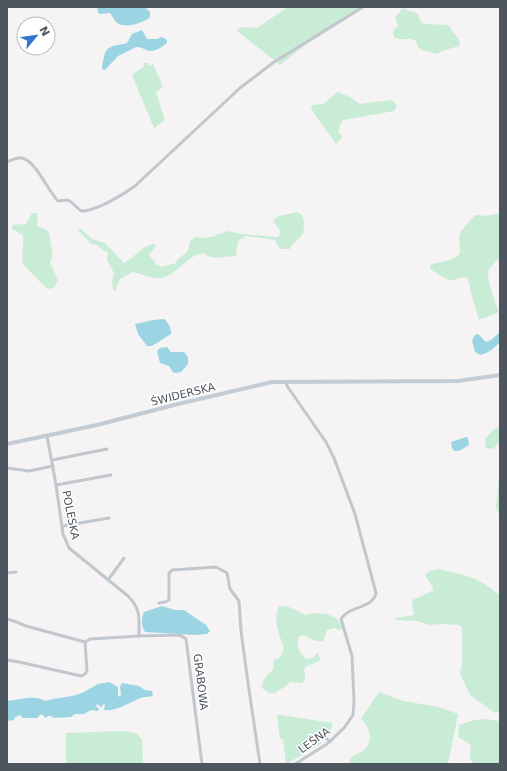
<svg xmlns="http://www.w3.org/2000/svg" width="507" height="771" font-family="'DejaVu Sans',sans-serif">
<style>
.green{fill:#c8ecd6}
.water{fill:#9bd5e3}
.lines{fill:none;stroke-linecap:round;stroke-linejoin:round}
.street{stroke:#c1c7cd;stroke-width:3}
.secondary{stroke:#c3cbd4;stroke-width:4}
.labels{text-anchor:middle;stroke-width:3;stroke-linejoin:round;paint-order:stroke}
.street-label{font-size:11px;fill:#4d565e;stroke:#fff}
</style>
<rect width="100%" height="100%" fill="#f5f3f3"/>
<!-- green -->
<g class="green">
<path d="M288,7H357L359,11L304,46L280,65L236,30L243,27L257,28Z"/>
<path d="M403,8L418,14L420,20L424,24L448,25L459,40L460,43L459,46L442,51L437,54C427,50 419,53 416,41C407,37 403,41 395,38L393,33L394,29L397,28L398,26L395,18Z"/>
<path d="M144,63H148L149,66L153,64L163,87L156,92L165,120L154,128L132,75L143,67Z"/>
<path d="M338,92L350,97L360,104L392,100L397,106L394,111L343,120L340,125L338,132L341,134L342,138L336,144L311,109L312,105L323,104Z"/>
<path d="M298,212C306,217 304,226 303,234L292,245L290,249H281L277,245L275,240L246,236L238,241L236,256C226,256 210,261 204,253C186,255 176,277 160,278C153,279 139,273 132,272L120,279L115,292L113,290L112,281L114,273L107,260L108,253L96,245L91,244L78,230L80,228L92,239L105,243L124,263C134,258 144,244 155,244L156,246L149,255L157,265L162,267L176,263L177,260L188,251L190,241L195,237L202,238L212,237L227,231L242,234L276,237L279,236L280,230L277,227L273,220L279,216Z"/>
<path d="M32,213H37L38,217L37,226C50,230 49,232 51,244C52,254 54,254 50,263L58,280L54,288L47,289L23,264C21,256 24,244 23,235L12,229V225L26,224Z"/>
<path d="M496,214H500V257C497,261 492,265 489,269C485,277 496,304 499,312L479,320L471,293L468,279C461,274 456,281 449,280C445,279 432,271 430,268V265C439,261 455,262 460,253L459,236L461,231L475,215H479L485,216Z"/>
<path d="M500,426V442L493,449L486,448L485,439L493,430Z"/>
<path d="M500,471V517L496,507Z"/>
<path d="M437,569C465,575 478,576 500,596V712L495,713L470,695L460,673L462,663V627L459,625L440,624L430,625L417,621L395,620V618L414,615L412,600L433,591V588L425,575L430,571Z"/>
<path d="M279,606L289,607L306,615L314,613L327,614L336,618L341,625L342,629L340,630L335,628L327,630L323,641H316L304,635L298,637C297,646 299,654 307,659L313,658L317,653L320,658L319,661L305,667L304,670C306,676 306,678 302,683L290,682C286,687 280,689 275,693H269L262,688C264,673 269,677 274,667L273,662L275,659L280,658L284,648C280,636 272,619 279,606Z"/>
<path d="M379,692L403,701L439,707L458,714L448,764H348C349,762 351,757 353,756C356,753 361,753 364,750C374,741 370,727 361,719Z"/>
<path d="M277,715H280L333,723L329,735L321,736V743L320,744L310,750L306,751V753L286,764L283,739H280Z"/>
<path d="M482,719L500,721V764H473L470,758L471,745L458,737L459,725L471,721Z"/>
<path d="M123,731L136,733L142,739L143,764H66V733Z"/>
</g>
<!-- water -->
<g class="water">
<path d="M97,7H145L150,12V17C143,23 127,28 119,24C115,22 113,17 110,13L100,14L98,13Z"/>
<path d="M142,30L147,39H157L162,37L167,40V43C161,48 153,53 146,50C142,48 141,47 136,47L118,56L105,70L102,69C102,65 103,61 104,57C106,44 117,46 127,43L132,34Z"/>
<path d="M164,319C168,322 172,329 171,334L152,346H147L138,334L135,324L153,320Z"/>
<path d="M500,332V342C494,348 489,353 480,355L475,352L472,341L475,335L478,334L486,342L491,340Z"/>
<path d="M167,347L171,352H184L188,357V364L181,372L174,373L172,371L169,366L160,363L157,351L160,348Z"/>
<path d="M466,437L468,438L469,445L459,451H454L452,448L451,442Z"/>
<path d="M162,606L175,610H184L206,625L210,631L207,634L195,635L145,632C141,625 141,619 144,612Z"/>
<path d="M109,682L118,687V697L121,695L120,687L122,683L139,686L145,690L152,691L153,695C149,698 145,696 141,698C130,702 116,712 104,710L105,703L101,707L97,704L96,706L99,709L98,711L91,710L84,714H75L71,717L54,718L51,716H48L46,718L41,714L37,718H23L20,715L15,717L14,720L7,721V701C18,700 35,694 45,701L53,699L72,696L82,693L98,684Z"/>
</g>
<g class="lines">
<!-- street -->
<g class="street">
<path d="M7,162C12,160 17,157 22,158C36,161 48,191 58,201L66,200L70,201L81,211C95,212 124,194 135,186L240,88L274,62L363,7"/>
<path d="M286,382L287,386L326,442L334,458L355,514L376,593C373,609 348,606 341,619L352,656L354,701L353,715L344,728L327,744L295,764"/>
<path d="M47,436L56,485L63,534L69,548L128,596C141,609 139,618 139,636"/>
<path d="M52,460L107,449"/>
<path d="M7,468L29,471L53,466"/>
<path d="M56,485L111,475"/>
<path d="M63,526L109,518"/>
<path d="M7,573L16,572"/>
<path d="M108,580L124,558"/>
<path d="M159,603L165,602L169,600V573L172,570L216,567L227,573L230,589L239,601L241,631L248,683L260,764"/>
<path d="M7,619L14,621L26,626L85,642L90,639L139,636L180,635L186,639L202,764"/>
<path d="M7,660L19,662L81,676L85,674L87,671L85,642"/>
<path d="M321,737L326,738L330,742"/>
</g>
<!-- secondary -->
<path class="secondary" d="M7,444L97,425L174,405L272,382L458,381L500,375"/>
</g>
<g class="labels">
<!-- street labels -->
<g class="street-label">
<text transform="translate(183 394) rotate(-14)" y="4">ŚWIDERSKA</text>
<text transform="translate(71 515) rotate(79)" y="4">POLESKA</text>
<text transform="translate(201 682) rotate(83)" y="4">GRABOWA</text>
<text transform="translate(314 740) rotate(-36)" y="4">LEŚNA</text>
</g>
</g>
<!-- border -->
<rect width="507" height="771" fill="none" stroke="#4d565e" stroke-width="16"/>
<!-- north arrow -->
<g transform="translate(36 36) rotate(61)"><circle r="19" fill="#ffffff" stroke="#b8bbbf"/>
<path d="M0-3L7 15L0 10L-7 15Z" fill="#3177d1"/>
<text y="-6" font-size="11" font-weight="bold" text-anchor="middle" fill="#4d565e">N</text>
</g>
</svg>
